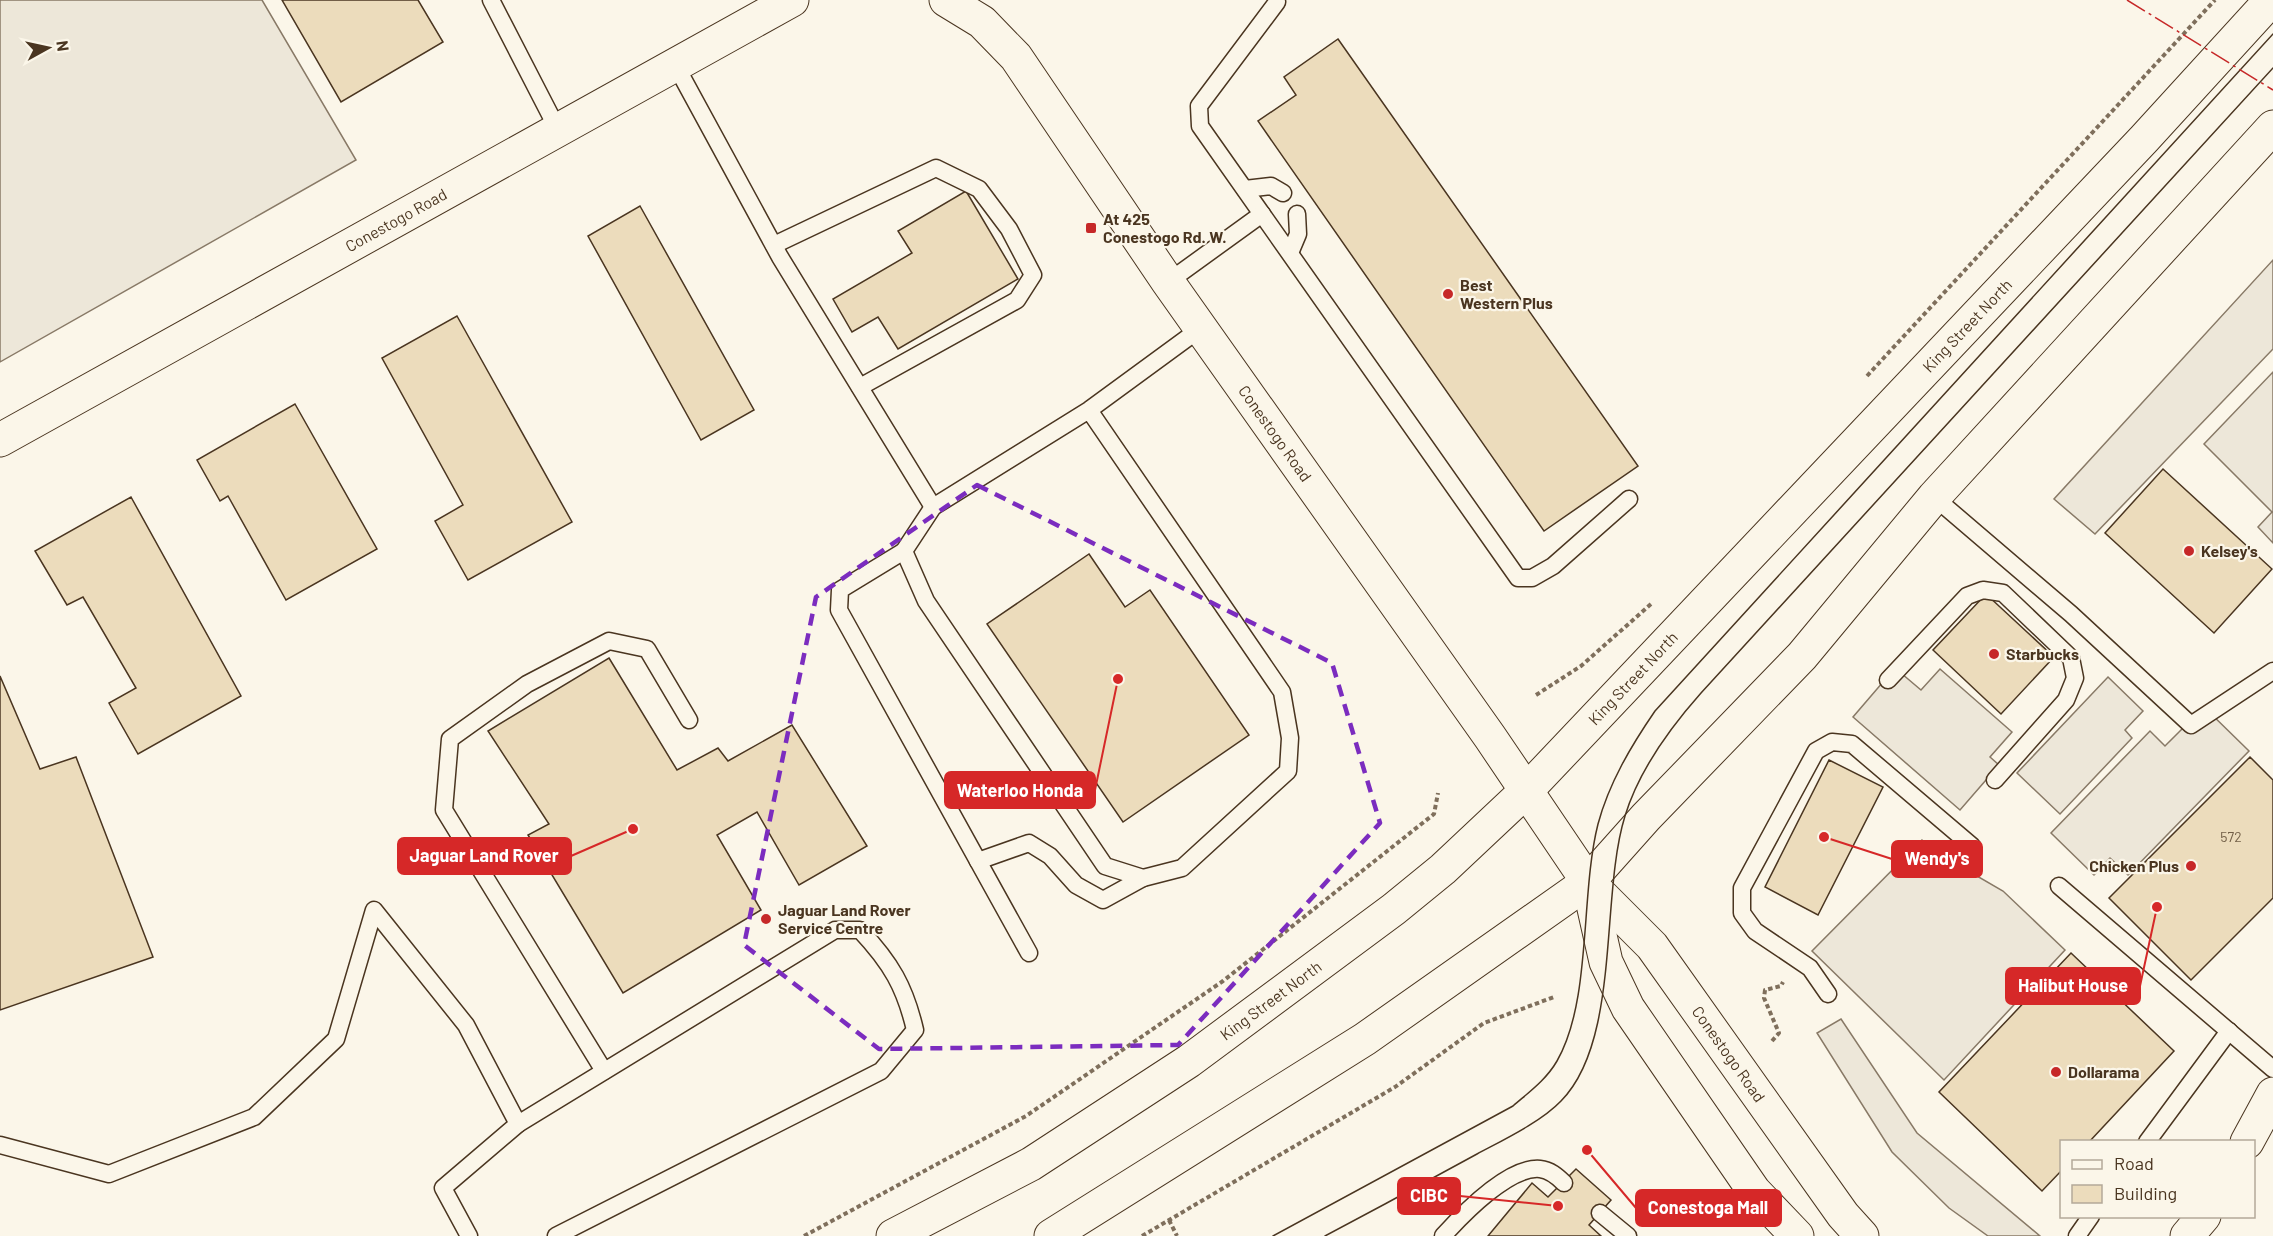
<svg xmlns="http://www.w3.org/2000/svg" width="2273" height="1236" font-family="Barlow,sans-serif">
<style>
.parking{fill:#ede7d9;stroke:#887966;stroke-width:1.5}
.building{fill:#ecdcbc;stroke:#4a3520;stroke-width:1.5}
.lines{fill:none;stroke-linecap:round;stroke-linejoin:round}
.lane-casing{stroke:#4a3520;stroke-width:19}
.street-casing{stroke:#4a3520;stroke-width:35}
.secondary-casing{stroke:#4a3520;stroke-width:35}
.path{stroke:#7f6f5c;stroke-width:4;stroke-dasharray:4.5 3;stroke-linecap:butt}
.lane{stroke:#fbf6e9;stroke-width:16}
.street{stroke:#fbf6e9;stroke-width:33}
.secondary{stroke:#fbf6e9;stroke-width:33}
.tram{stroke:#4a3520;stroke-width:1.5}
.power{stroke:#c62828;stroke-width:1.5;stroke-dasharray:21 4.5 3 4.5;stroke-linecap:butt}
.marked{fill:none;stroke:#7b2cbf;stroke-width:4.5;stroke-dasharray:12 8;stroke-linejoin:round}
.poi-dot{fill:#c62828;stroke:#fbf6e9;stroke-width:2}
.labels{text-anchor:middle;stroke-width:4.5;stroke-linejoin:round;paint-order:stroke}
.number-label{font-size:14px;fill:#725f47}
.poi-label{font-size:16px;font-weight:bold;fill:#4a3520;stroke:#fbf6e9;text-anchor:start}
.street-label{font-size:16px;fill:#4a3520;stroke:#fbf6e9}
.leader{fill:none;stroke:#d62828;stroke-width:2}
.callout-dot{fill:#d62828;stroke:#fbf6e9;stroke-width:2}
.callout{fill:#d62828;stroke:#d62828;stroke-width:2}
.callout-label{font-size:18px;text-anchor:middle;font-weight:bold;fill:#fff}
</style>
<rect width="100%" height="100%" fill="#fbf6e9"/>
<!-- parking -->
<g class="parking">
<path d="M0,0H262L356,160L0,362Z"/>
<path d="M2273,260V349L2095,534L2054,499Z"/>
<path d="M2273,372V543L2258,527L2272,512L2204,444Z"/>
<path d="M1895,668L1921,690L1940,669L2012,732L1990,757L1999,765L1960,810L1853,717Z"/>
<path d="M2108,677L2143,711L2125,730L2132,738L2060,814L2017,773Z"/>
<path d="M2204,707L2249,751L2128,875L2110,858L2094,875L2051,833L2150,731L2165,746Z"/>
<path d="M1922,840L1946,858L2003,891L2065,950L1944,1080L1812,951Z"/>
<path d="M1841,1019L1917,1133L2040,1236H1988L1949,1208L1892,1152L1817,1033Z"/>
</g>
<!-- building -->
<g class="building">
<path d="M282,0H418L443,42L341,102Z"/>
<path d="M1338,39L1638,466L1544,531L1258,121L1296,95L1284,77Z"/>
<path d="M966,191L1018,279L898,349L878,317L852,332L833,299L912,253L898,231Z"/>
<path d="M640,206L754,410L701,440L588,236Z"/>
<path d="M457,316L572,522L468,580L435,521L463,505L382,358Z"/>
<path d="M295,404L377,549L286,600L228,496L220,501L197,460Z"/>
<path d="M2163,469L2272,569L2214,633L2105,533Z"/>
<path d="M131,497L241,696L138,754L109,703L136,688L83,597L67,605L35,551Z"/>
<path d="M1089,554L1125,607L1150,590L1249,735L1123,822L987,624Z"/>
<path d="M1986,594L2054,657L2001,714L1933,650Z"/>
<path d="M609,658L677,770L718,748L728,761L792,725L867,846L799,885L757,812L717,835L761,910L623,993L528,835L549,824L488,731Z"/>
<path d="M0,676L40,769L76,757L153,957L0,1010Z"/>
<path d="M2250,757L2273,780V898L2191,980L2109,898Z"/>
<path d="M1829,760L1883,787L1818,915L1765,887Z"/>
<path d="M2071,953L2174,1051L2089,1142H2062V1170L2042,1191L1939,1092Z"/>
<path d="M1576,1169L1611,1200L1589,1225L1601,1236H1488L1532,1183L1548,1197Z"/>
</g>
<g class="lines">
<defs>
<g id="lane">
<path d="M491,0L558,130"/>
<path d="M1277,2L1199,106L1200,126L1518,578H1532L1553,566L1629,499"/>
<path d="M675,64L780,257L933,507"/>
<path d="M1245,189L1271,186L1283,193"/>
<path d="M774,245L936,168L979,189L1009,229L1033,275L1017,300L860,387"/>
<path d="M1290,253L1298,234L1297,214"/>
<path d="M1168,282L1262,214"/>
<path d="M1089,410L1282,692L1290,738L1288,771L1182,868L1143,878L1105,866L926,601L904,551L933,507L1089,410L1201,328"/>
<path d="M1934,497L2071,614L2191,725L2273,671"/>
<path d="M904,551L840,590L839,610L1029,953"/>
<path d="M1888,680L1967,596L1983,590L2003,593L2071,658L2075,678L2066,700L1995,780"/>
<path d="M978,861L1029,843L1050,856L1076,885L1103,900L1143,878"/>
<path d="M2059,886L2273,1069"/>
<path d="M1828,994L1810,968L1755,931L1742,913V888L1816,751L1832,742L1852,744L1972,846"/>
<path d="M604,1071L444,810L450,739L527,684L609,641L647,649L689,720"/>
<path d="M518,1124L835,930H860C891,963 905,987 915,1030L881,1071L556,1236"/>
<path d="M2147,1142L2229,1031"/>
<path d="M0,1145L109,1174L254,1117L336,1039L374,910L466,1025L518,1124L443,1188L469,1236"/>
<path d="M1600,1213L1628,1236"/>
<path d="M1443,1236C1463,1214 1509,1166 1540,1169C1550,1170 1557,1176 1564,1183"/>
<path d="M2077,1236L2091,1216"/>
</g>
<g id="street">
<path id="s1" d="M946,0L982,22L1016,57L1168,282L1490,737L1588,882L1652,946L1843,1215L1862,1236"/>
<path id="s2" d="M0,440L792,0"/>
<path d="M1588,882L1606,962L1628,1008L1754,1191L1797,1236"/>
<path d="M2247,1142L2273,1094"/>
<path d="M2187,1236L2204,1216"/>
</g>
<g id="secondary">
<path id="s3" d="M893,1236L1031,1164L1189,1061L1394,909L1443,869L1527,790L2144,139L2271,0"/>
<path d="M1051,1236L1365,1039L1588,882L1646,817L1802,656L1934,497L2273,127"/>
</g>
</defs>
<!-- lane casing -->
<use href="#lane" class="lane-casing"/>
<!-- street casing -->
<use href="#street" class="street-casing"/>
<!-- secondary casing -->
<use href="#secondary" class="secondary-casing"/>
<!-- path -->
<g class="path">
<path d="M1867,376L2215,0"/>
<path d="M1536,695L1581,666L1651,604"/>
<path d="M1772,1041L1779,1033L1764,998L1765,990L1781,986L1783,982"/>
<path d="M1169,1220L1177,1236"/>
<path d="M804,1236L1026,1116L1223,981L1434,814L1438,793"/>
<path d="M1142,1236L1395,1087L1484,1023L1554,997"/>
</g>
<!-- lane -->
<use href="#lane" class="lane"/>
<!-- street -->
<use href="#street" class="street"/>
<!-- secondary -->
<use href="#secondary" class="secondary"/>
<!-- tram -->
<g class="tram">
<path d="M1273,1236L1513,1106C1529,1092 1546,1080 1557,1061C1592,1000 1580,895 1598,824C1609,783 1631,746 1655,711L2273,34"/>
<path d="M1325,1236C1376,1209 1426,1182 1477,1154C1503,1140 1541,1122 1561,1101C1621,1040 1600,896 1625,816C1639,770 1669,729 1701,693L2273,68"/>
</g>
<!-- power -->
<path class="power" d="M2127,0L2273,90"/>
</g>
<!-- marked area -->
<path class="marked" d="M977,485L1332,663L1380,823L1178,1045L879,1049L744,945L816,597Z"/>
<!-- markers -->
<g class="poi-dot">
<rect x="1085" y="222" width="12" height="12" rx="3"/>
<circle cx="1448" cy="294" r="6"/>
<circle cx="2189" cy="551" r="6"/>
<circle cx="1994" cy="654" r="6"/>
<circle cx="2191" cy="866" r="6"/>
<circle cx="766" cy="919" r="6"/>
<circle cx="2056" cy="1072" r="6"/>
</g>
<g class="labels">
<!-- number labels -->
<g class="number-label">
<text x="2231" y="842">572</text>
</g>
<!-- poi labels -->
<g class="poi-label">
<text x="1103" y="225">At 425<tspan x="1103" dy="18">Conestogo Rd. W.</tspan></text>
<text x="1460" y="291">Best<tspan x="1460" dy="18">Western Plus</tspan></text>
<text x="2201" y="557">Kelsey's</text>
<text x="2006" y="660">Starbucks</text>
<text x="2179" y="872" text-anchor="end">Chicken Plus</text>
<text x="778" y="916">Jaguar Land Rover<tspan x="778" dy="18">Service Centre</tspan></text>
<text x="2068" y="1078">Dollarama</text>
</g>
<!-- street labels -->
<g class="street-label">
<text dy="6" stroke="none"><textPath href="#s2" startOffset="453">Conestogo Road</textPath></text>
<text dy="6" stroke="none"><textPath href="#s3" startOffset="1418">King Street North</textPath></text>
<text dy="6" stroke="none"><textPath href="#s1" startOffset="548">Conestogo Road</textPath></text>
<text dy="6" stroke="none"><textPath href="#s3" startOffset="932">King Street North</textPath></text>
<text dy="6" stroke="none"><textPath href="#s3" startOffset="446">King Street North</textPath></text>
<text dy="6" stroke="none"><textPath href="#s1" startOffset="1318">Conestogo Road</textPath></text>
</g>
</g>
<!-- callouts -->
<path class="leader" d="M1118 679L1095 790M633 829L571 856M1824 837L1892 859M2157 907L2140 986M1558 1206L1460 1196M1587 1150L1636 1208"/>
<g class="callout-dot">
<circle cx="1118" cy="679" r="6"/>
<circle cx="633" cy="829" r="6"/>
<circle cx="1824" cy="837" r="6"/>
<circle cx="2157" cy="907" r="6"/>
<circle cx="1558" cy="1206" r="6"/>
<circle cx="1587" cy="1150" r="6"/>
</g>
<g class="callout">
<rect x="945" y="772" width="150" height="36" rx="6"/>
<rect x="398" y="838" width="173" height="36" rx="6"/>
<rect x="1892" y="841" width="90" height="36" rx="6"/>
<rect x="2006" y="968" width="134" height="36" rx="6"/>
<rect x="1398" y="1178" width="62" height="36" rx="6"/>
<rect x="1636" y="1190" width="145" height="36" rx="6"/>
</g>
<g class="callout-label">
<text x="1020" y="797">Waterloo Honda</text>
<text x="484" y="862">Jaguar Land Rover</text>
<text x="1937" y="865">Wendy's</text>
<text x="2073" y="992">Halibut House</text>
<text x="1429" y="1202">CIBC</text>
<text x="1708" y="1214">Conestoga Mall</text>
</g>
<!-- legend -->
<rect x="2060" y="1140" width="195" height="78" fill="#fbf6e9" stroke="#b4a999" stroke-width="1.5"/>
<rect x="2072" y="1160" width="30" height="9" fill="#fbf6e9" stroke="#b4a999" stroke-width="1.5"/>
<text x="2114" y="1170" font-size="18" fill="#4a3520">Road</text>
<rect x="2072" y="1185" width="30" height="18" fill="#ecdcbc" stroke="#b4a999" stroke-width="1.5"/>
<text x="2114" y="1200" font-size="18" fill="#4a3520">Building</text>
<!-- north arrow -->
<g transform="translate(48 48) rotate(82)" stroke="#fbf6e9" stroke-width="4.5" paint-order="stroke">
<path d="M0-4.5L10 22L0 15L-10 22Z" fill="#4a3520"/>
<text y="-9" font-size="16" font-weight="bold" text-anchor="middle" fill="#4a3520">N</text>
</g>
</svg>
